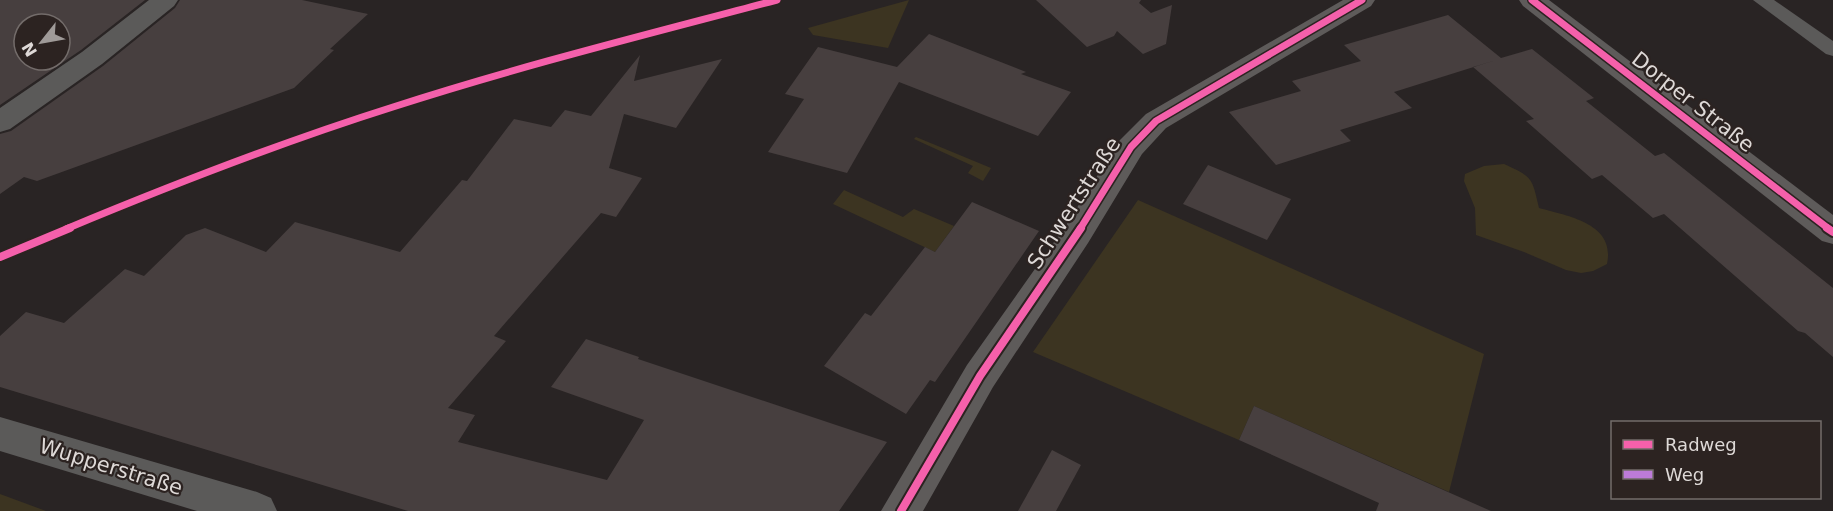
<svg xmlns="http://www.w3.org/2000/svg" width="1833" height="511" font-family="'DejaVu Sans',sans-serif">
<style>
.green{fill:#3c3421}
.building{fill:#473f3f;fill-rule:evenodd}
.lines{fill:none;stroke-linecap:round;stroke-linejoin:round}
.lane{fill:#5b5a59;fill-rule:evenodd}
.street{fill:#5b5a59;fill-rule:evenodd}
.secondary{fill:#5e5b5a;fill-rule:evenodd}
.cycleway-far1-casing{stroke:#2c2321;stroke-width:10}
.cycleway-casing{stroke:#2c2321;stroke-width:12}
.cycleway-far1{stroke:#f560ab;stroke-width:7}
.cycleway{stroke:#f560ab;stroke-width:8}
.labels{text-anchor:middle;stroke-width:4.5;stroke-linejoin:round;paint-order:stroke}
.street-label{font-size:21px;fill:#ded9d7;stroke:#2c2321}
</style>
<rect width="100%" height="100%" fill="#292424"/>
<!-- green -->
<g class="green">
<path d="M909,0L888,48L813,35L808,28Z"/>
<path d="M916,137L991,168L983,181L968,173L973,166L914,139Z"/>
<path d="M1504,164C1533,177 1532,178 1539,208C1567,216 1616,223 1607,264L1593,271L1581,273L1566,270L1524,252L1476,235L1475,208L1464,181L1465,174L1484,166Z"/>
<path d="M844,190L903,217L914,209L954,226L935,252L833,204Z"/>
<path d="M1138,200L1484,354L1449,492L1254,406L1239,440L1033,352Z"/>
<path d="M0,494L46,511H0Z"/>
</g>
<!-- building -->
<g class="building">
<path d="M0,0H145L81,50L0,105ZM24,24H60V60H24Z"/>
<path d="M180,0H302L368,14L330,49L334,50L294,88L37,181L24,177L0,194V134L11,131L103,66L175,8Z"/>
<path d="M1036,0H1141L1139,3L1151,13L1172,5L1166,44L1143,54L1117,31L1114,36L1087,47Z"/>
<path d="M1448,15L1501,58L1532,49L1594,98L1586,101L1655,156L1664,153L1833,288V357L1805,333L1798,331L1664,214L1653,218L1602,175L1592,179L1526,121L1534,119L1473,67L1496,60L1394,92L1412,108L1340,130L1351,141L1276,165L1229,112L1301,91L1292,81L1361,61L1344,45Z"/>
<path d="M929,34L1026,72L1021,74L1071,92L1038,136L899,82L847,173L768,152L804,99L785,94L818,47L897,67Z"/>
<path d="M640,55L634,81L722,59L676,128L624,114L609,168L642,178L616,217L601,213L494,336L506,341L448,408L475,415L458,442L607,480L644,420L551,387L586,339L639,357L638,359L887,442L839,511H408L0,387V336L26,312L64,323L125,269L144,276L186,235L205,228L266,252L295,222L400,252L462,180L467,181L514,119L551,127L565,110L591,116Z"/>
<path d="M1208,165L1291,199L1267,240L1183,204Z"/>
<path d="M972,202L1039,231L935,382L930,380L906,414L824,366L865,313L871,316L925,247L935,252Z"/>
<path d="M1254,406L1389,466L1491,511H1376L1379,503L1239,440Z"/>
<path d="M1052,450L1081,465L1056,511H1018Z"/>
</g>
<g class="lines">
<!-- lane -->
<path class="lane" d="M1753,0H1774L1833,41V56L1826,54Z"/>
<!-- street -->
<g class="street">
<path d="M149,0H178L174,6L102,64L10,129L0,132V108L82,52Z"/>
<path d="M0,417L257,492L271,498L277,511H197L0,451Z"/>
</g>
<!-- secondary -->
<g class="secondary">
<path d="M1343,0H1375L1371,6L1166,128L1142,154L1088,243L993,387L923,511H881L967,365L1066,225L1120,140L1146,114Z"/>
<path d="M1519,0H1549L1833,215V244L1822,241L1523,6Z"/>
</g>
<defs>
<g id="cycleway-far1">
<path d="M1532,0L1829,229"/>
<path d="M66,229C174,184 282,142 393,107C520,66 649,34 777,0"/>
<path d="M1080,229L1131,147L1156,121L1362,0"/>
</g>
<g id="cycleway">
<path d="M1827,228L1833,232"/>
<path d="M0,257L70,228"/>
<path d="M901,511L980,376L1081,228"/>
</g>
</defs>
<!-- cycleway-far1 casing -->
<use href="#cycleway-far1" class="cycleway-far1-casing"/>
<!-- cycleway casing -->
<use href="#cycleway" class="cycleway-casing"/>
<!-- cycleway-far1 -->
<use href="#cycleway-far1" class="cycleway-far1"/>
<!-- cycleway -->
<use href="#cycleway" class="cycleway"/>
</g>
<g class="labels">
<!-- street labels -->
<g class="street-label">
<text transform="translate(1693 102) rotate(38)" y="7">Dorper Straße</text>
<text transform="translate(1074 203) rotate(-57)" y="7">Schwertstraße</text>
<text transform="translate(111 467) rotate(17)" y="7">Wupperstraße</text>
</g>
</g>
<!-- legend -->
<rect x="1611" y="421" width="210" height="78" fill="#2c2321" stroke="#736c6a" stroke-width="1.5"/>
<rect x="1623" y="440" width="30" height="9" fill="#f560ab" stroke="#736c6a" stroke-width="1.5"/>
<text x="1665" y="451" font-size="18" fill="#ded9d7">Radweg</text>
<rect x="1623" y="470" width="30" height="9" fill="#bd7bd9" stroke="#736c6a" stroke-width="1.5"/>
<text x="1665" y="481" font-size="18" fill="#ded9d7">Weg</text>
<!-- north arrow -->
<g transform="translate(42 42) rotate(239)"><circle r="28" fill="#2c2321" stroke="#736c6a" stroke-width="1.5"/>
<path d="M0-4.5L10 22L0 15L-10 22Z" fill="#9f9a98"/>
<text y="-9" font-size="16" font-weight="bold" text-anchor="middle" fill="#ded9d7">N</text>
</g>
</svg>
